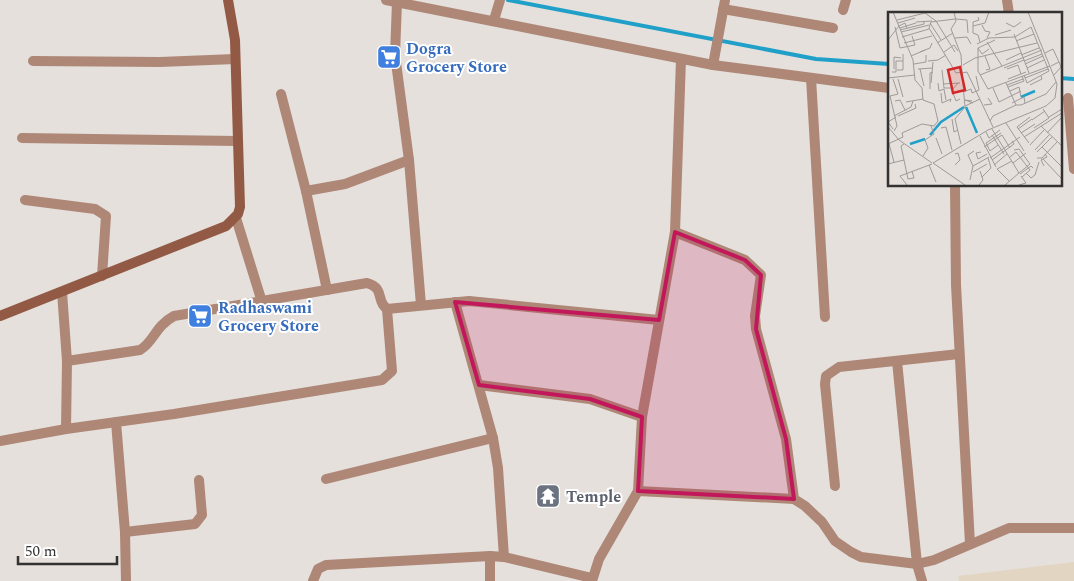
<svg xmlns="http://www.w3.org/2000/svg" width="1074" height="581" font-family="Spectral,serif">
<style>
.industrial{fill:#e2d6c2}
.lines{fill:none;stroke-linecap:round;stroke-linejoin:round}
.stream{stroke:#20a0c8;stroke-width:4}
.street{stroke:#ae8777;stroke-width:10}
.secondary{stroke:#925a45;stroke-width:10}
.marked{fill:#c2185b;fill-opacity:0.2;stroke:#c2185b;stroke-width:4;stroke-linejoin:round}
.labels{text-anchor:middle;stroke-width:4;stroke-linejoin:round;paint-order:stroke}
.shop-label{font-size:16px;font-weight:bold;fill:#366cbe;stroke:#fff;text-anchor:start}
.worship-label{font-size:16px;font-weight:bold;fill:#5b616d;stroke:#fff;text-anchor:start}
.inset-river{fill:none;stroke:#20a0c8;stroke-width:2.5}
.inset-road{fill:none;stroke:#9e9a98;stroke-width:1}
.view{fill:#d62828;fill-opacity:0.15;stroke:#d62828;stroke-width:2.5}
.inset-edge{fill:none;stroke:#343231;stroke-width:2.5}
</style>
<rect width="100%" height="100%" fill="#e5e0dc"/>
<!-- industrial -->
<path class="industrial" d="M1074,562V581H959L958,576Z"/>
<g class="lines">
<!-- stream -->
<g class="stream">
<path d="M508,0L816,59L889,64"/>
<path d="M1060,78L1074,79"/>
</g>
<!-- street -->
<g class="street">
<path d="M386,0L713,65L889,88"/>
<path d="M1007,0L1009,14"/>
<path d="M397,2L395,55L409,160L421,305"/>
<path d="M723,9L833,28"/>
<path d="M843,10L846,0"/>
<path d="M494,20L500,0"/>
<path d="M33,61L160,62L235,59"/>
<path d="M713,65L725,0"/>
<path d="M811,78L825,317"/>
<path d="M281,94L306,191L327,290"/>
<path d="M1068,98L1074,169"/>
<path d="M22,138L237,141"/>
<path d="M955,185L956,285L970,544"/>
<path d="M306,191L345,184L409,160"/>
<path d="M25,200L95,209L106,216L102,276"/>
<path d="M236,218L262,302"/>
<path d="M675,232L745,260L761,275L755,316L756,329L786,439L794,499L805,506L822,522L835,541L851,552L861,557L917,564L934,560L1009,528H1074"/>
<path d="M62,292L67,361L66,429"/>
<path d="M67,361L140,350C155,341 154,327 174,316L367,283C386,289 375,300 387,309L469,301L659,320"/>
<path d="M897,361L917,564L922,581"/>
<path d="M479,385L590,399L642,417"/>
<path d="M116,422L125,532L126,581"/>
<path d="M493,438L498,468L504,557"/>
<path d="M0,441L66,429L174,414L382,380L392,371L387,309"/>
<path d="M326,479L493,438L455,302"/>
<path d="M835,486L825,384L826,376L839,367L959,354"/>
<path d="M638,491L794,499"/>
<path d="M125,532L195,524L202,515L199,480"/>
<path d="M490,556V581"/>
<path d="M313,581L318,569L326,565L490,556L504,557L592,578"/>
<path d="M592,581L599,559L638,491L642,417L675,232L681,59"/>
</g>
<!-- secondary -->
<path class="secondary" d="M0,316L226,226L238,214L240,207L235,40L228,0"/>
</g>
<!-- marked area -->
<path class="marked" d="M675,232L745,260L761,275L756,329L786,439L794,499L638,491L642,417L590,399L479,385L455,302L659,320Z"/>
<!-- icons -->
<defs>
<symbol id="supermarket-square" viewBox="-11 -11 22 22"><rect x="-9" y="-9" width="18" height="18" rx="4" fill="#3f7fe0" stroke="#fff"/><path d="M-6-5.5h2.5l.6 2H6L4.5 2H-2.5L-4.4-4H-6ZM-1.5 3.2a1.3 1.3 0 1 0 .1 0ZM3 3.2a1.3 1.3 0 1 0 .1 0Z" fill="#fff"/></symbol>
<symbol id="temple-square" viewBox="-11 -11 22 22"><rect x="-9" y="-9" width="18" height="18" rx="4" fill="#6b7280" stroke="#fff"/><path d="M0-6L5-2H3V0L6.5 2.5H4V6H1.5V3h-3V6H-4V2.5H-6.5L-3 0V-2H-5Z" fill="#fff"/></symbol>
</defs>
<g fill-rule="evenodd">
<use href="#supermarket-square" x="375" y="43" width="28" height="28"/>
<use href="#supermarket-square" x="186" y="302" width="28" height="28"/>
<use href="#temple-square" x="534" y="482" width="28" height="28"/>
</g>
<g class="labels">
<!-- shop labels -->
<g class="shop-label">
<text x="406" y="54">Dogra<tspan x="406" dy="18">Grocery Store</tspan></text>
<text x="218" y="313">Radhaswami<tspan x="218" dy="18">Grocery Store</tspan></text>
</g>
<!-- worship labels -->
<g class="worship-label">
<text x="566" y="502">Temple</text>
</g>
</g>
<!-- overview -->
<g transform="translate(888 12)">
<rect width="174" height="174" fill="#e5e0dc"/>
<path class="inset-river" d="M133,85L147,79M78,95L89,121M42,123L53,110L76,95M22,132L37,127"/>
<path class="inset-road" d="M66,0L68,9L63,17L73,43L74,61L79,60L105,115M90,5L91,8L85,10V21L90,23L92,30M67,7L43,10L41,16L68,61L74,60M68,7L79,8L80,21M9,8L37,1L48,9L67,40M28,10L44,9M10,11L27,6M42,11L53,28M118,11L126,15L133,10M94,13L97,19L102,20L99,26M85,14L97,11L101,0M7,15L12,36L17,35M12,16L28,11M12,18L36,12V9M13,20L41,13M126,22L141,61M107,23L123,18M14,25L41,17M67,26L79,25L83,32M0,28L11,14L17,11L19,16M128,29L146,22M99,30L114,54M16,31L44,24M49,31L65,21M89,32L101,26L127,25L143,15M17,35L27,33L24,24M90,36V59L100,77L162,54M90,36L107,28M90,36L94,42L101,37M32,40L42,36L44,31M56,40L66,33L70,39M157,41L165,37L171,50M133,43L151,36M23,44L37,38M97,44L102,57L98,58M118,48L133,41M40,49L50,48L58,43M136,49L154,42M26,52L38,50V43M137,52L155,44M75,53L87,46L149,31M163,54L171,50L173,55L166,63M116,56L136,48M139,56L156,48M6,57V45L13,46M30,57L45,56M32,57L36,74M119,57L130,53L133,62M9,58H15V42M54,58L56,76H64M4,60H8V49H15M92,63L154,38M136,63L139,71L161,59L143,15M0,66L27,63M137,66L160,57M5,67L10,82L2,84L9,114L6,119M10,67L15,85M120,67L138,60M43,71L45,50M50,71L51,79L56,77L58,88M70,71L64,78L68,89L72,87M118,71L128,93H133L158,82L168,70M55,72L72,71M119,73L135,67M142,73L154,67L153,64M120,75L136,69L134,64M105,76L111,90L133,79M42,77V61L45,60M122,79L131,75L133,85M75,80L83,77L84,81L91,78L88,64M53,81L54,91L63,87L62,90M7,89L12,88L17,98M84,89L77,88L85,91M18,90L35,87M124,91L136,85L137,91M96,93L104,92L100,86M77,94L92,87M6,104L23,95L25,89M10,104L28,96L27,92M161,105L174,97M64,107L66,120L70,118M144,108L157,99M102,109L105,104L128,93M118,111L136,139M153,114L174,134M0,115L11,128L44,151M53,116L58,115L64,138M146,116L161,106L155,97M5,117L0,110L8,105M104,117L131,161M130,117L144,107M98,120L101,126L112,118M133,121L147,112M159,121L174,105M104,123L116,142M92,124L108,155M136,125L174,101M48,126L54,142M141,131L129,115L142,105M0,132L15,125L14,121L34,112L46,114L50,109L46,92L35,88L34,76L27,68L25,48L5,0M1,132L6,150M16,132L13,134L20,167L26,166L24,159M73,132L67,107L77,95L74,61M110,133L102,139L98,131L113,121M142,133L156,118M96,135L114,123L122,136M154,135L174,155M126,138L131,137L142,152L131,161M147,138L161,123M93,140L88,141L90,147L99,142M149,140L164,125M67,142L70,141L72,148L67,153M35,144L40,136L37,128L46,122L43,114M122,145L128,140L142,158L134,165M102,146L132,125M149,146H154L169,130M155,147L173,166M104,148L126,132L124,129M45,151L100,118L158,94L167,86L169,72L140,0M45,151L77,173M125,151L138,141M0,152L16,148M41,153L48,170M106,153L119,142M85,154L80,143L86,139M156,154L153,148L159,145L157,142M85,160L99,152M138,161L143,166L147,163L151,150M132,162L143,154L145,156M94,165L103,156L100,146M82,168L85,154L101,145M121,169L109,157L124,149M19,173L12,164L44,152M91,173L95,168L92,159M117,173L131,161M131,173L138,171L133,164"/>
<path class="view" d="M72,55L77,78L65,81L60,58Z"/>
<rect width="174" height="174" class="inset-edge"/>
</g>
<!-- scale -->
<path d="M18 556v8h99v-8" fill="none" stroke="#343231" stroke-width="2.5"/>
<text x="25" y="556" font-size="15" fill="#343231" stroke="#ffffff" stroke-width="4" paint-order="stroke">50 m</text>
</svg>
